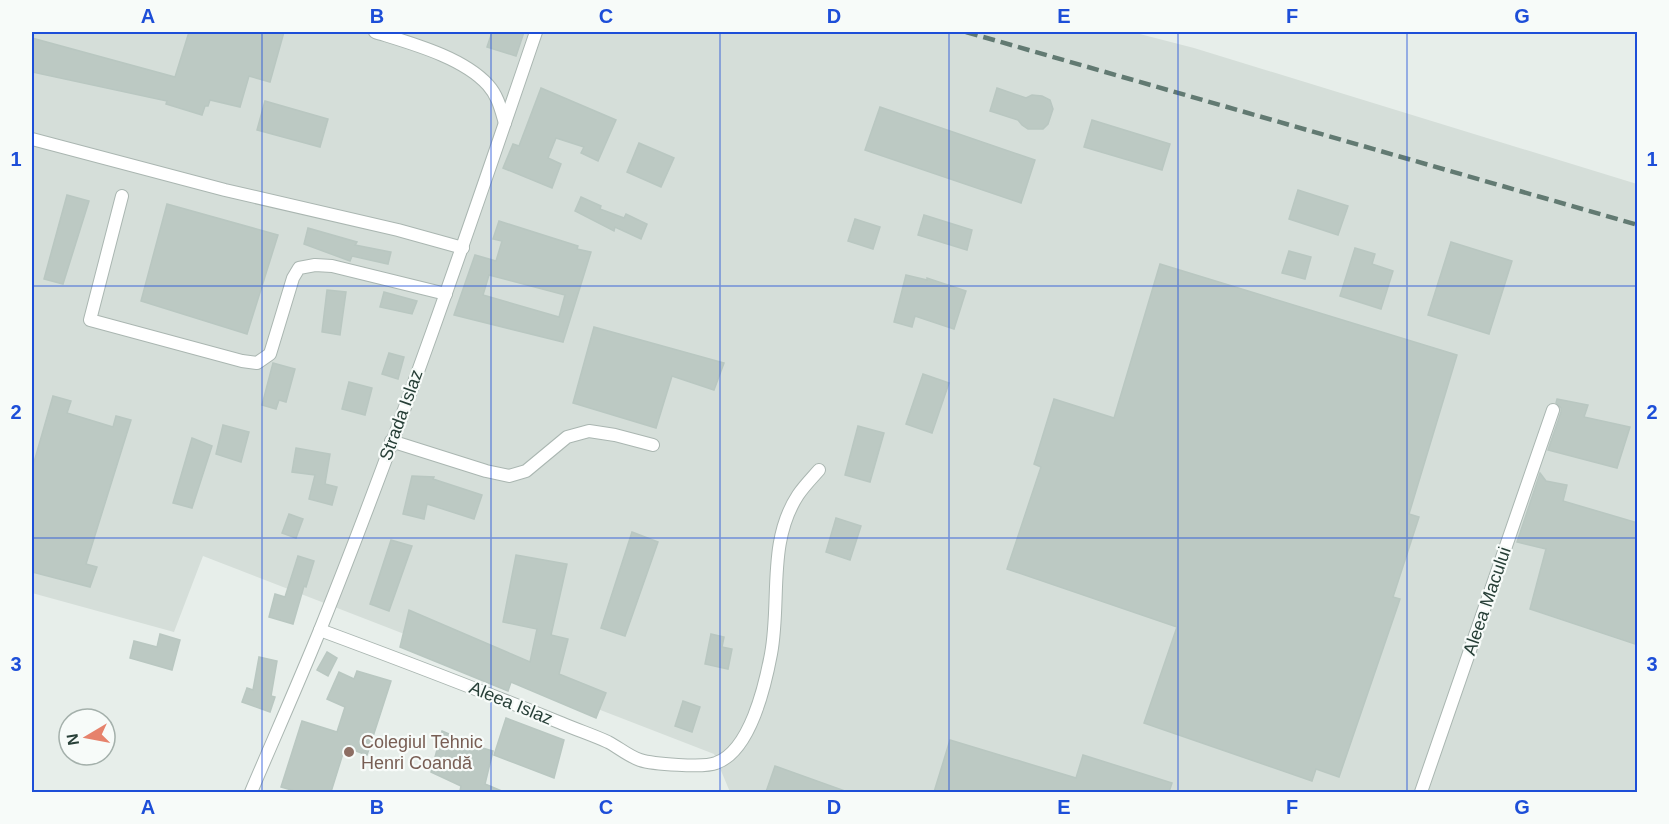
<svg xmlns="http://www.w3.org/2000/svg" width="1669" height="824" font-family="Helvetica,sans-serif">
<style>
.built{fill:#d5ded9}
.building{fill:#bcc9c3;stroke:#b9c7c1;stroke-width:1.5;fill-rule:evenodd}
.lines{fill:none;stroke-linecap:round;stroke-linejoin:round}
.minor-casing{stroke:#aab6b1;stroke-width:14}
.minor{stroke:#fff;stroke-width:12}
.rail{stroke:#627a72;stroke-width:4.5;stroke-dasharray:12 6;stroke-linecap:butt}
.grid{fill:none;stroke:#1d4ed8;stroke-width:1.5;stroke-opacity:0.55}
.education-dot{fill:#8d6e63;stroke:#f7fbf9;stroke-width:2}
.labels{text-anchor:middle;stroke-width:4.5;stroke-linejoin:round;paint-order:stroke}
.street-label{font-size:18px;fill:#273f37;stroke:#f7fbf9}
.education-label{font-size:18px;fill:#785e54;stroke:#f7fbf9;text-anchor:start}
.neatline{fill:none;stroke:#1d4ed8;stroke-width:2}
.grid-label{font-size:20px;text-anchor:middle;font-weight:bold;fill:#1d4ed8}
</style>
<rect width="100%" height="100%" fill="#e7eeea"/>
<!-- built -->
<path class="built" d="M32,32H1132L1194,48L1637,184V792H730L714,754L203,556L174,632L32,593Z"/>
<!-- building -->
<g class="building">
<path d="M189,32H284L270,82L249,76L240,107L210,100L208,106H205L202,115L166,104L167,101L32,72V38L175,77Z"/>
<path d="M492,32H524L516,56L487,47Z"/>
<path d="M541,88L616,120L598,161L581,153L584,147L556,138L548,158L561,164L552,188L503,168L513,144L519,146Z"/>
<path d="M997,88L1026,98L1032,95L1042,96L1050,100L1053,109L1048,124L1043,129H1028L1022,125L1018,120L990,111Z"/>
<path d="M265,101L328,119L320,147L257,130Z"/>
<path d="M880,107L1035,160L1021,203L865,150Z"/>
<path d="M1092,120L1170,144L1162,170L1084,147Z"/>
<path d="M639,143L674,158L661,187L627,172Z"/>
<path d="M1298,190L1348,206L1338,235L1289,219Z"/>
<path d="M67,195L89,201L63,284L44,279Z"/>
<path d="M581,197L601,206L600,209L624,218L626,214L647,224L641,239L615,227L614,231L575,211Z"/>
<path d="M167,204L278,235L247,334L141,301Z"/>
<path d="M924,215L972,230L967,250L918,235Z"/>
<path d="M855,219L880,227L873,249L848,241Z"/>
<path d="M499,221L578,246L577,249L591,252L563,342L454,315L475,255L496,261L502,241L493,239ZM489,275L565,295L559,317L483,295Z"/>
<path d="M308,228L357,242L355,245L391,252L388,264L352,256L350,261L304,244Z"/>
<path d="M1451,242L1512,261L1489,334L1428,315Z"/>
<path d="M1355,248L1375,254L1372,264L1393,271L1381,309L1340,296Z"/>
<path d="M1289,251L1311,257L1305,279L1282,273Z"/>
<path d="M1160,264L1457,355L1409,514L1419,517L1393,597L1400,599L1339,777L1316,769L1312,781L1144,723L1177,627L1007,569L1041,467L1034,464L1054,399L1114,418Z"/>
<path d="M906,275L927,280V278L966,291L954,329L915,316L912,327L894,322Z"/>
<path d="M327,290L346,292L340,335L322,332Z"/>
<path d="M384,292L417,301L412,314L380,307Z"/>
<path d="M594,327L724,363L714,390L672,376L656,428L573,403Z"/>
<path d="M389,353L404,357L398,379L382,374Z"/>
<path d="M273,363L295,369L286,402L279,400L276,409L262,405Z"/>
<path d="M923,374L949,383L932,433L906,424Z"/>
<path d="M349,382L372,388L365,415L342,409Z"/>
<path d="M53,396L71,401L67,413L113,427L116,416L131,420L86,564L97,567L90,587L32,572V469Z"/>
<path d="M1557,399L1588,405L1584,417L1630,427L1617,468L1548,450L1561,412V408L1556,403Z"/>
<path d="M223,425L249,432L241,462L216,454Z"/>
<path d="M858,426L884,433L870,482L845,475Z"/>
<path d="M192,438L212,446L192,508L173,503Z"/>
<path d="M296,448L330,454L325,484L337,487L332,505L309,499L315,475L292,472Z"/>
<path d="M1540,473L1546,481L1567,485L1563,501L1638,523V645L1530,609L1546,549L1517,542Z"/>
<path d="M412,476L434,477L433,479L482,495L474,519L427,504L424,519L403,514Z"/>
<path d="M289,514L303,519L296,538L282,533Z"/>
<path d="M836,518L861,526L850,560L826,552Z"/>
<path d="M632,532L658,542L625,636L601,628Z"/>
<path d="M391,540L412,546L389,611L370,604Z"/>
<path d="M516,555L567,564L551,635L568,639L559,674L606,693L596,718L511,682L508,691L400,647L409,610L530,662L537,629L503,622Z"/>
<path d="M298,556L314,561L306,587L304,586L293,624L269,617L275,594L285,597Z"/>
<path d="M160,634L180,640L172,670L130,658L134,641L157,647Z"/>
<path d="M711,634L724,637L722,647L732,649L728,669L705,664Z"/>
<path d="M327,652L337,658L328,676L317,670Z"/>
<path d="M259,657L277,661L271,696L275,697L270,712L242,702L247,688L253,690Z"/>
<path d="M357,671L391,681L367,755L345,747L331,792H298L281,787L302,721L337,732L345,707L327,699L339,672L354,679Z"/>
<path d="M683,701L700,707L692,732L675,726Z"/>
<path d="M506,718L564,740L554,778L494,755Z"/>
<path d="M442,731L456,737L455,740L493,751L485,784L504,792H466L460,791L461,786L431,772Z"/>
<path d="M950,740L1076,778L1083,755L1172,783L1169,792H934Z"/>
<path d="M775,766L845,791L844,792H766Z"/>
</g>
<g class="lines">
<defs>
<g id="minor">
<path d="M375,32C410,43 463,57 488,85C498,96 501,110 505,123"/>
<path d="M32,139L225,190L398,230L463,248"/>
<path d="M122,196L90,320L242,361L257,363L270,354L293,278L299,268L315,265L332,266L446,294"/>
<path d="M391,441L486,471L509,476L526,471L567,437L589,431L615,435L653,445"/>
<path d="M320,630C401,660 482,691 561,723C577,730 593,735 608,742C618,747 628,756 640,760C652,764 704,768 716,763C750,751 765,686 771,654C781,601 767,542 798,495C804,486 812,478 819,470"/>
<path d="M251,792C274,738 298,684 320,630C399,433 468,232 536,32"/>
<path d="M1421,792L1553,410"/>
</g>
</defs>
<!-- minor casing -->
<use href="#minor" class="minor-casing"/>
<!-- minor -->
<use href="#minor" class="minor"/>
<!-- rail -->
<path class="rail" d="M966,32L1638,225"/>
</g>
<!-- grid -->
<path class="grid" d="M262,32V792M491,32V792M720,32V792M949,32V792M1178,32V792M1407,32V792M32,286H1638M32,538H1638"/>
<!-- markers -->
<circle class="education-dot" cx="349" cy="752" r="6"/>
<g class="labels">
<!-- street labels -->
<g class="street-label">
<text transform="translate(401 415) rotate(-70)" y="6">Strada Islaz</text>
<text transform="translate(1487 601) rotate(-71)" y="6">Aleea Macului</text>
<text transform="translate(511 703) rotate(22)" y="6">Aleea Islaz</text>
</g>
<!-- education labels -->
<g class="education-label">
<text x="361" y="748">Colegiul Tehnic<tspan x="361" dy="21">Henri Coandă</tspan></text>
</g>
</g>
<!-- border -->
<rect width="1669" height="824" fill="none" stroke="#f7fbf9" stroke-width="66"/>
<!-- north arrow -->
<g transform="translate(87 737) rotate(260)"><circle r="28" fill="#f7fbf9" stroke="#a4b0ab" stroke-width="1.5"/>
<path d="M0-4.5L10 22L0 15L-10 22Z" fill="#e6826c"/>
<text y="-9" font-size="16" font-weight="bold" text-anchor="middle" fill="#273f37">N</text>
</g>
<rect x="33" y="33" width="1603" height="758" class="neatline"/>
<g class="grid-label">
<text x="148" y="23">A</text>
<text x="377" y="23">B</text>
<text x="606" y="23">C</text>
<text x="834" y="23">D</text>
<text x="1064" y="23">E</text>
<text x="1292" y="23">F</text>
<text x="1522" y="23">G</text>
<text x="16" y="166">1</text>
<text x="1652" y="166">1</text>
<text x="16" y="419">2</text>
<text x="1652" y="419">2</text>
<text x="16" y="671">3</text>
<text x="1652" y="671">3</text>
<text x="148" y="814">A</text>
<text x="377" y="814">B</text>
<text x="606" y="814">C</text>
<text x="834" y="814">D</text>
<text x="1064" y="814">E</text>
<text x="1292" y="814">F</text>
<text x="1522" y="814">G</text>
</g>
</svg>
